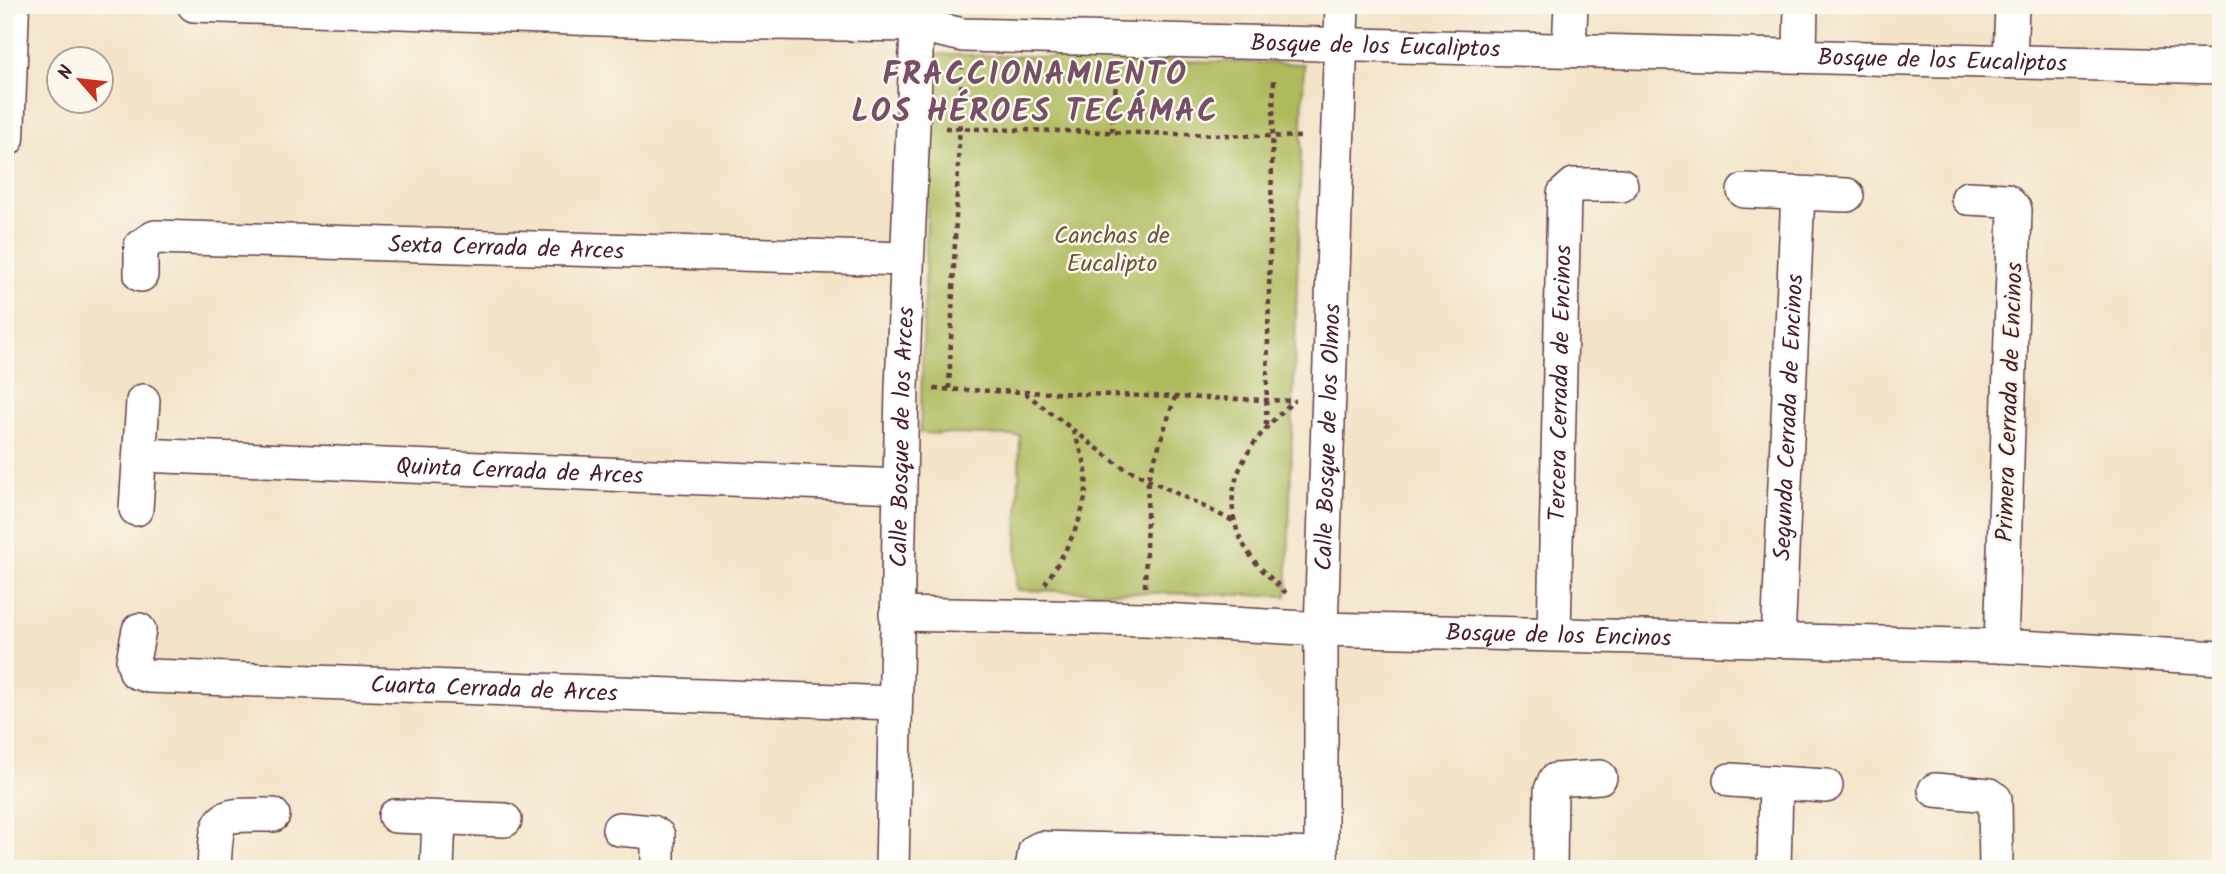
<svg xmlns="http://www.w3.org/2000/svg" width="2226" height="874" font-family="Kalam,sans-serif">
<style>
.green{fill:#aeba5c;stroke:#7c6c44;stroke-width:2}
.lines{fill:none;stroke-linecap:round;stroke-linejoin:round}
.minor-casing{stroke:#633c42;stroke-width:36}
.tertiary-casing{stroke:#633c42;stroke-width:41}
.path{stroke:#633c42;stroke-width:4.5;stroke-dasharray:5 5;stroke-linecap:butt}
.minor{stroke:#fff;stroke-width:33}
.tertiary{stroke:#fff;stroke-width:38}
.labels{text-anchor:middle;stroke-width:5;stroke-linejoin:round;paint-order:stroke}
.street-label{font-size:24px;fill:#4a1f2b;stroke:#fbf7ec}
.park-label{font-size:24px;fill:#6d553c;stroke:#fbf7ec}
.district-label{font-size:32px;font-weight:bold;letter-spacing:2px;fill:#764f66;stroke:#fbf7ec}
</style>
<rect width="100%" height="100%" fill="#fbf7ec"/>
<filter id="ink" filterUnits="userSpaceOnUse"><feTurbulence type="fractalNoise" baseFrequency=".0143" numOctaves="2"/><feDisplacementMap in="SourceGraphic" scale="14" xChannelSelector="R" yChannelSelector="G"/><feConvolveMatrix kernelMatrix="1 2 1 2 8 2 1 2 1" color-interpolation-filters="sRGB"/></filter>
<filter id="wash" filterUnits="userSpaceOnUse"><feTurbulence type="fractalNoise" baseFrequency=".00686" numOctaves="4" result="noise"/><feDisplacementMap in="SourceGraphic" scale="28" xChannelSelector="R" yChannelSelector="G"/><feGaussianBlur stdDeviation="1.57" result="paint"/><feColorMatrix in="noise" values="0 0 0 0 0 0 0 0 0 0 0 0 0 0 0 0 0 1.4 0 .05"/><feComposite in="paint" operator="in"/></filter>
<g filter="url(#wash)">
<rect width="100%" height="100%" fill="#f3e3c7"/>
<!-- green -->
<path class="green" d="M932,54L1304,64L1287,596L1016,590L1020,436L920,433Z"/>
</g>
<g filter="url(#ink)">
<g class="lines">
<defs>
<g id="minor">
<path id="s1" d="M194,5L690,22L918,25L963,35L2221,67"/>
<path d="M1569,49L1571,5"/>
<path d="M1800,54L1801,5"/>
<path d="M2010,61L2012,5"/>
<path d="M1744,191L1847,195"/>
<path d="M1968,198L2006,200L2015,210L2001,646"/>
<path id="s2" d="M141,275V246L155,237L906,259"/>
<path id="s3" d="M140,455L900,486"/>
<path d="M136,509L143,401"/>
<path id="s4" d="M896,614L1145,619L1321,629L2001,646L2221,658"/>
<path id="s5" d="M139,630L133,661L136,672L149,676L895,703"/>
<path id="s6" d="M1554,633L1564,194L1574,185H1621"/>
<path id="s7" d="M1778,641L1798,193"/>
<path d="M1730,780L1826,786"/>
<path d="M1935,790L1990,795L1995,799L1996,869"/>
<path d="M395,816L505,820"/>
<path d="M619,829L652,832L658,836V869"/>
<path d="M214,869C217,811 216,815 273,815"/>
<path d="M437,869L439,818"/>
<path id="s8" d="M892,869L902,388L918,5"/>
<path d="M1032,869L1035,851L1041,848L1321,855"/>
<path id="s9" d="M1321,869V629L1342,5"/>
<path d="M1550,869L1551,790L1555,780L1600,777"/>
<path d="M1774,869L1776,783"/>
</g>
<path id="tertiary" d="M5,138L10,5"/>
</defs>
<!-- minor casing -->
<use href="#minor" class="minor-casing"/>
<!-- tertiary casing -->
<use href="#tertiary" class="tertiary-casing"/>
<!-- path -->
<g class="path">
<path d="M945,128L1304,137"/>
<path d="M1112,132L1117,70"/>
<path d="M934,389L1296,401"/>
<path d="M949,389L962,68"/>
<path d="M1025,393L1119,465L1235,522"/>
<path d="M1266,425L1274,76"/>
<path d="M1045,584C1066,551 1090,512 1086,471C1085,458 1077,442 1072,429"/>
<path d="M1145,587L1148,479L1175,397"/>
<path d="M1286,593C1275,582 1262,571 1252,558C1208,497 1246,442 1294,401"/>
</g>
<!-- minor -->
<use href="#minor" class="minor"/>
<!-- tertiary -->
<use href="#tertiary" class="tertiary"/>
</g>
</g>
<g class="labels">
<!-- street labels -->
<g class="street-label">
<text dy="8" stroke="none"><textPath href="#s1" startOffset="1183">Bosque de los Eucaliptos</textPath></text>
<text dy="8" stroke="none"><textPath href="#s1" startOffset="1750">Bosque de los Eucaliptos</textPath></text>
<text dy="8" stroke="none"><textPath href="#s2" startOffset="397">Sexta Cerrada de Arces</textPath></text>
<text dy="8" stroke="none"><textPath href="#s6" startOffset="250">Tercera Cerrada de Encinos</textPath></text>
<text transform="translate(2009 402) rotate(-88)" y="8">Primera Cerrada de Encinos</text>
<text dy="8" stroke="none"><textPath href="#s7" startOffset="224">Segunda Cerrada de Encinos</textPath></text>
<text dy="8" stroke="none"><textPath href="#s8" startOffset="432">Calle Bosque de los Arces</textPath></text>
<text dy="8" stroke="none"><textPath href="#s9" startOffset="432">Calle Bosque de los Olmos</textPath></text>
<text dy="8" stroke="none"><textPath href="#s3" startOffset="380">Quinta Cerrada de Arces</textPath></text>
<text dy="8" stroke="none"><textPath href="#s4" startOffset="663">Bosque de los Encinos</textPath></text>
<text dy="8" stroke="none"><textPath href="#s5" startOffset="402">Cuarta Cerrada de Arces</textPath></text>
</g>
<!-- park labels -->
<g class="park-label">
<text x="1112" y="243">Canchas de<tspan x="1112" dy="28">Eucalipto</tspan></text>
</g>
<!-- district labels -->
<g class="district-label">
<text x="1035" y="84">FRACCIONAMIENTO<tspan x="1035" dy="37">LOS HÉROES TECÁMAC</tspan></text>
</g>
</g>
<!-- margin -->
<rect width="2226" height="874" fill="none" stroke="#fbf7ec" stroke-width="28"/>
<!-- north arrow -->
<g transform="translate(80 80) rotate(298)"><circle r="33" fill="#fbf7ec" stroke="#b4a19f" stroke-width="2"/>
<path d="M0-5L12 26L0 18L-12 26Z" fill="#c8321e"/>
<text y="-10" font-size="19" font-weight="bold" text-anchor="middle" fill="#4a1f2b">N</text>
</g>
</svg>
